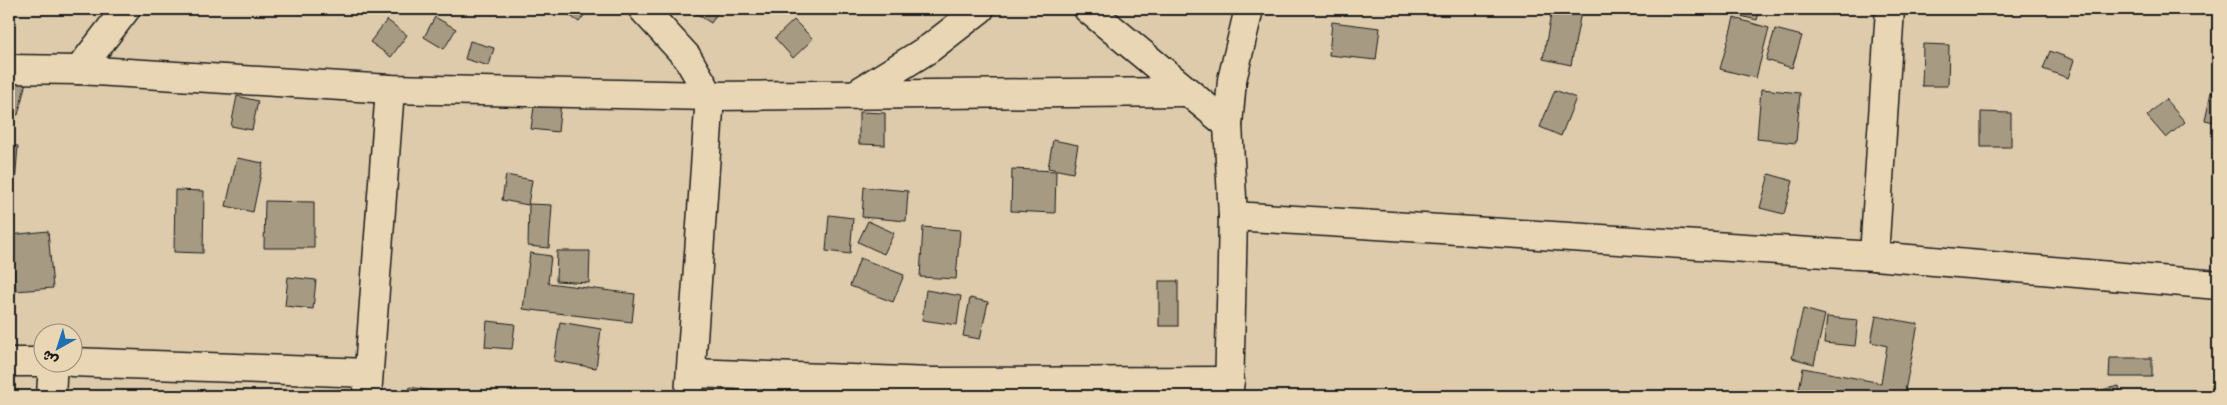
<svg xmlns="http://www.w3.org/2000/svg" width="2227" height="405" font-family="Mali,'Playpen Sans Arabic',sans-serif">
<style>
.building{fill:#a79a83;stroke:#1c1c1c}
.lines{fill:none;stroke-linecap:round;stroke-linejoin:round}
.minor-casing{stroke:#1c1c1c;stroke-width:31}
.minor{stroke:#e9d6b4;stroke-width:28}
</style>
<rect width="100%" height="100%" fill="#ddcbab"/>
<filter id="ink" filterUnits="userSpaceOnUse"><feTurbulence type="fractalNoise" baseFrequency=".02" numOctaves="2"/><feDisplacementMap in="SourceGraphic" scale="10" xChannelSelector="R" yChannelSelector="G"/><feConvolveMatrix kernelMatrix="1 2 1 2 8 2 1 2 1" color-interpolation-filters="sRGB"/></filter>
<g filter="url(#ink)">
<!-- building -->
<g class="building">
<path d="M565,9H589L579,22L563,11Z"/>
<path d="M692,9H720L711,23L691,10Z"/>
<path d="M1552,9L1581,12L1571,65L1543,59Z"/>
<path d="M1734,9H1760L1757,20L1732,14Z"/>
<path d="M435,17L456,29L444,49L424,37Z"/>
<path d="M1734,18L1769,28L1756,78L1720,69Z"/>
<path d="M387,20L407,35L391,57L370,42Z"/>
<path d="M794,20L813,39L793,58L775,38Z"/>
<path d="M1332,22L1380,28L1376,60L1329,55Z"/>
<path d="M1775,29L1802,36L1792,68L1766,60Z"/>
<path d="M470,41L494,48L489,66L465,59Z"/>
<path d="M1923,44L1949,45L1948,86H1922Z"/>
<path d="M2050,51L2074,60L2068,78L2043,69Z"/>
<path d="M9,77L26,82L18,115L9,113Z"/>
<path d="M1761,89L1800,93L1796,143L1757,139Z"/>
<path d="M1555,90L1576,98L1561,136L1540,127Z"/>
<path d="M2211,92L2218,94V123L2205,120Z"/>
<path d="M237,96L258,101L252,130L231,126Z"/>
<path d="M535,99L561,102L558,132L531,129Z"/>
<path d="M2165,99L2185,122L2166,138L2147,116Z"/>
<path d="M859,112L885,113V145L859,144Z"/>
<path d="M1981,112L2011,113V147H1981Z"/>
<path d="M1053,140L1078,145L1073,173L1048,168Z"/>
<path d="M9,145L18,146L14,196L9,195Z"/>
<path d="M237,158L263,163L253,212L226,206Z"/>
<path d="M1012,169L1056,171L1055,213L1011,211Z"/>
<path d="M1769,174L1793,181L1784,214L1760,208Z"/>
<path d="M506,175L532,180L528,205L502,200Z"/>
<path d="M864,187L908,191L906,221L862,217Z"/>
<path d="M175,190L204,191L203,253L174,252Z"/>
<path d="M265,201L314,202V248H264Z"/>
<path d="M529,204L552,205L549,248L528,246Z"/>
<path d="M829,215L853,218L850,254L826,251Z"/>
<path d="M868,221L894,233L884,254L858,242Z"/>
<path d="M923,227L960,230L956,279L920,277Z"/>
<path d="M48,231L53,288L16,291L10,235Z"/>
<path d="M557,251H590L589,283L556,281Z"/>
<path d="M530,253L551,256L548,283L635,294L632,322L523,309Z"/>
<path d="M860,258L904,275L893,302L850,286Z"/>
<path d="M288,277L316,280L313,309L285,306Z"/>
<rect x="1159" y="281" width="19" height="45"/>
<path d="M926,290L961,296L957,325L922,320Z"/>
<path d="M970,298L988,302L980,339L963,336Z"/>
<path d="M1803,309L1825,315L1814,364L1792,358Z"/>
<path d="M1876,316L1918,324L1904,396H1798L1803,368L1881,383L1887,346L1871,342Z"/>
<path d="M1827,317L1858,320L1855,346L1824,343Z"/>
<path d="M487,321L515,324L512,349L485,347Z"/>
<path d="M560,322L601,329L596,368L554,361Z"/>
<path d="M2110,358H2152V377H2109Z"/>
<path d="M2119,386L2121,396H2098L2097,391Z"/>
<path d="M410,387L432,391L431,396H408Z"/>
</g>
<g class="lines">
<defs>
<g id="minor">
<path d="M643,9L687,57L710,96L689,396"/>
<path d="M1088,9L1228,125"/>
<path d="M9,69L79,70L390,89L710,96L1187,92"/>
<path d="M79,70L126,9"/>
<path d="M856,94L930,48L980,9"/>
<path d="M1233,216L1874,256L2218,285"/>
<path d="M1874,256L1890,9"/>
<path d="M9,362H42"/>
<path d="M72,362L368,373"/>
<path d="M692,373L932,382L1230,381"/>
<path d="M51,396L53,362"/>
<path d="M367,396L390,89"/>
<path d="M1229,396L1233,216L1228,125L1232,80L1249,9"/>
</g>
</defs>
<!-- minor casing -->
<use href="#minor" class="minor-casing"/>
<!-- minor -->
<use href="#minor" class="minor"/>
</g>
</g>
<!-- margin -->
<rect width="2227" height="405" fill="none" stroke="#e9d6b4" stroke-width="30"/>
<rect x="15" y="15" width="2197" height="375" fill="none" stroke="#1c1c1c" stroke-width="2" filter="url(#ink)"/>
<!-- north arrow -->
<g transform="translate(58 348) rotate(219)"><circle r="24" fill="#e9d6b4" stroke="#978c77"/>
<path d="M0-4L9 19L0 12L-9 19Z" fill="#1f6fb2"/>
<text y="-8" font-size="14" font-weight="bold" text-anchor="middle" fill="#1c1c1c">ش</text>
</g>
</svg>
